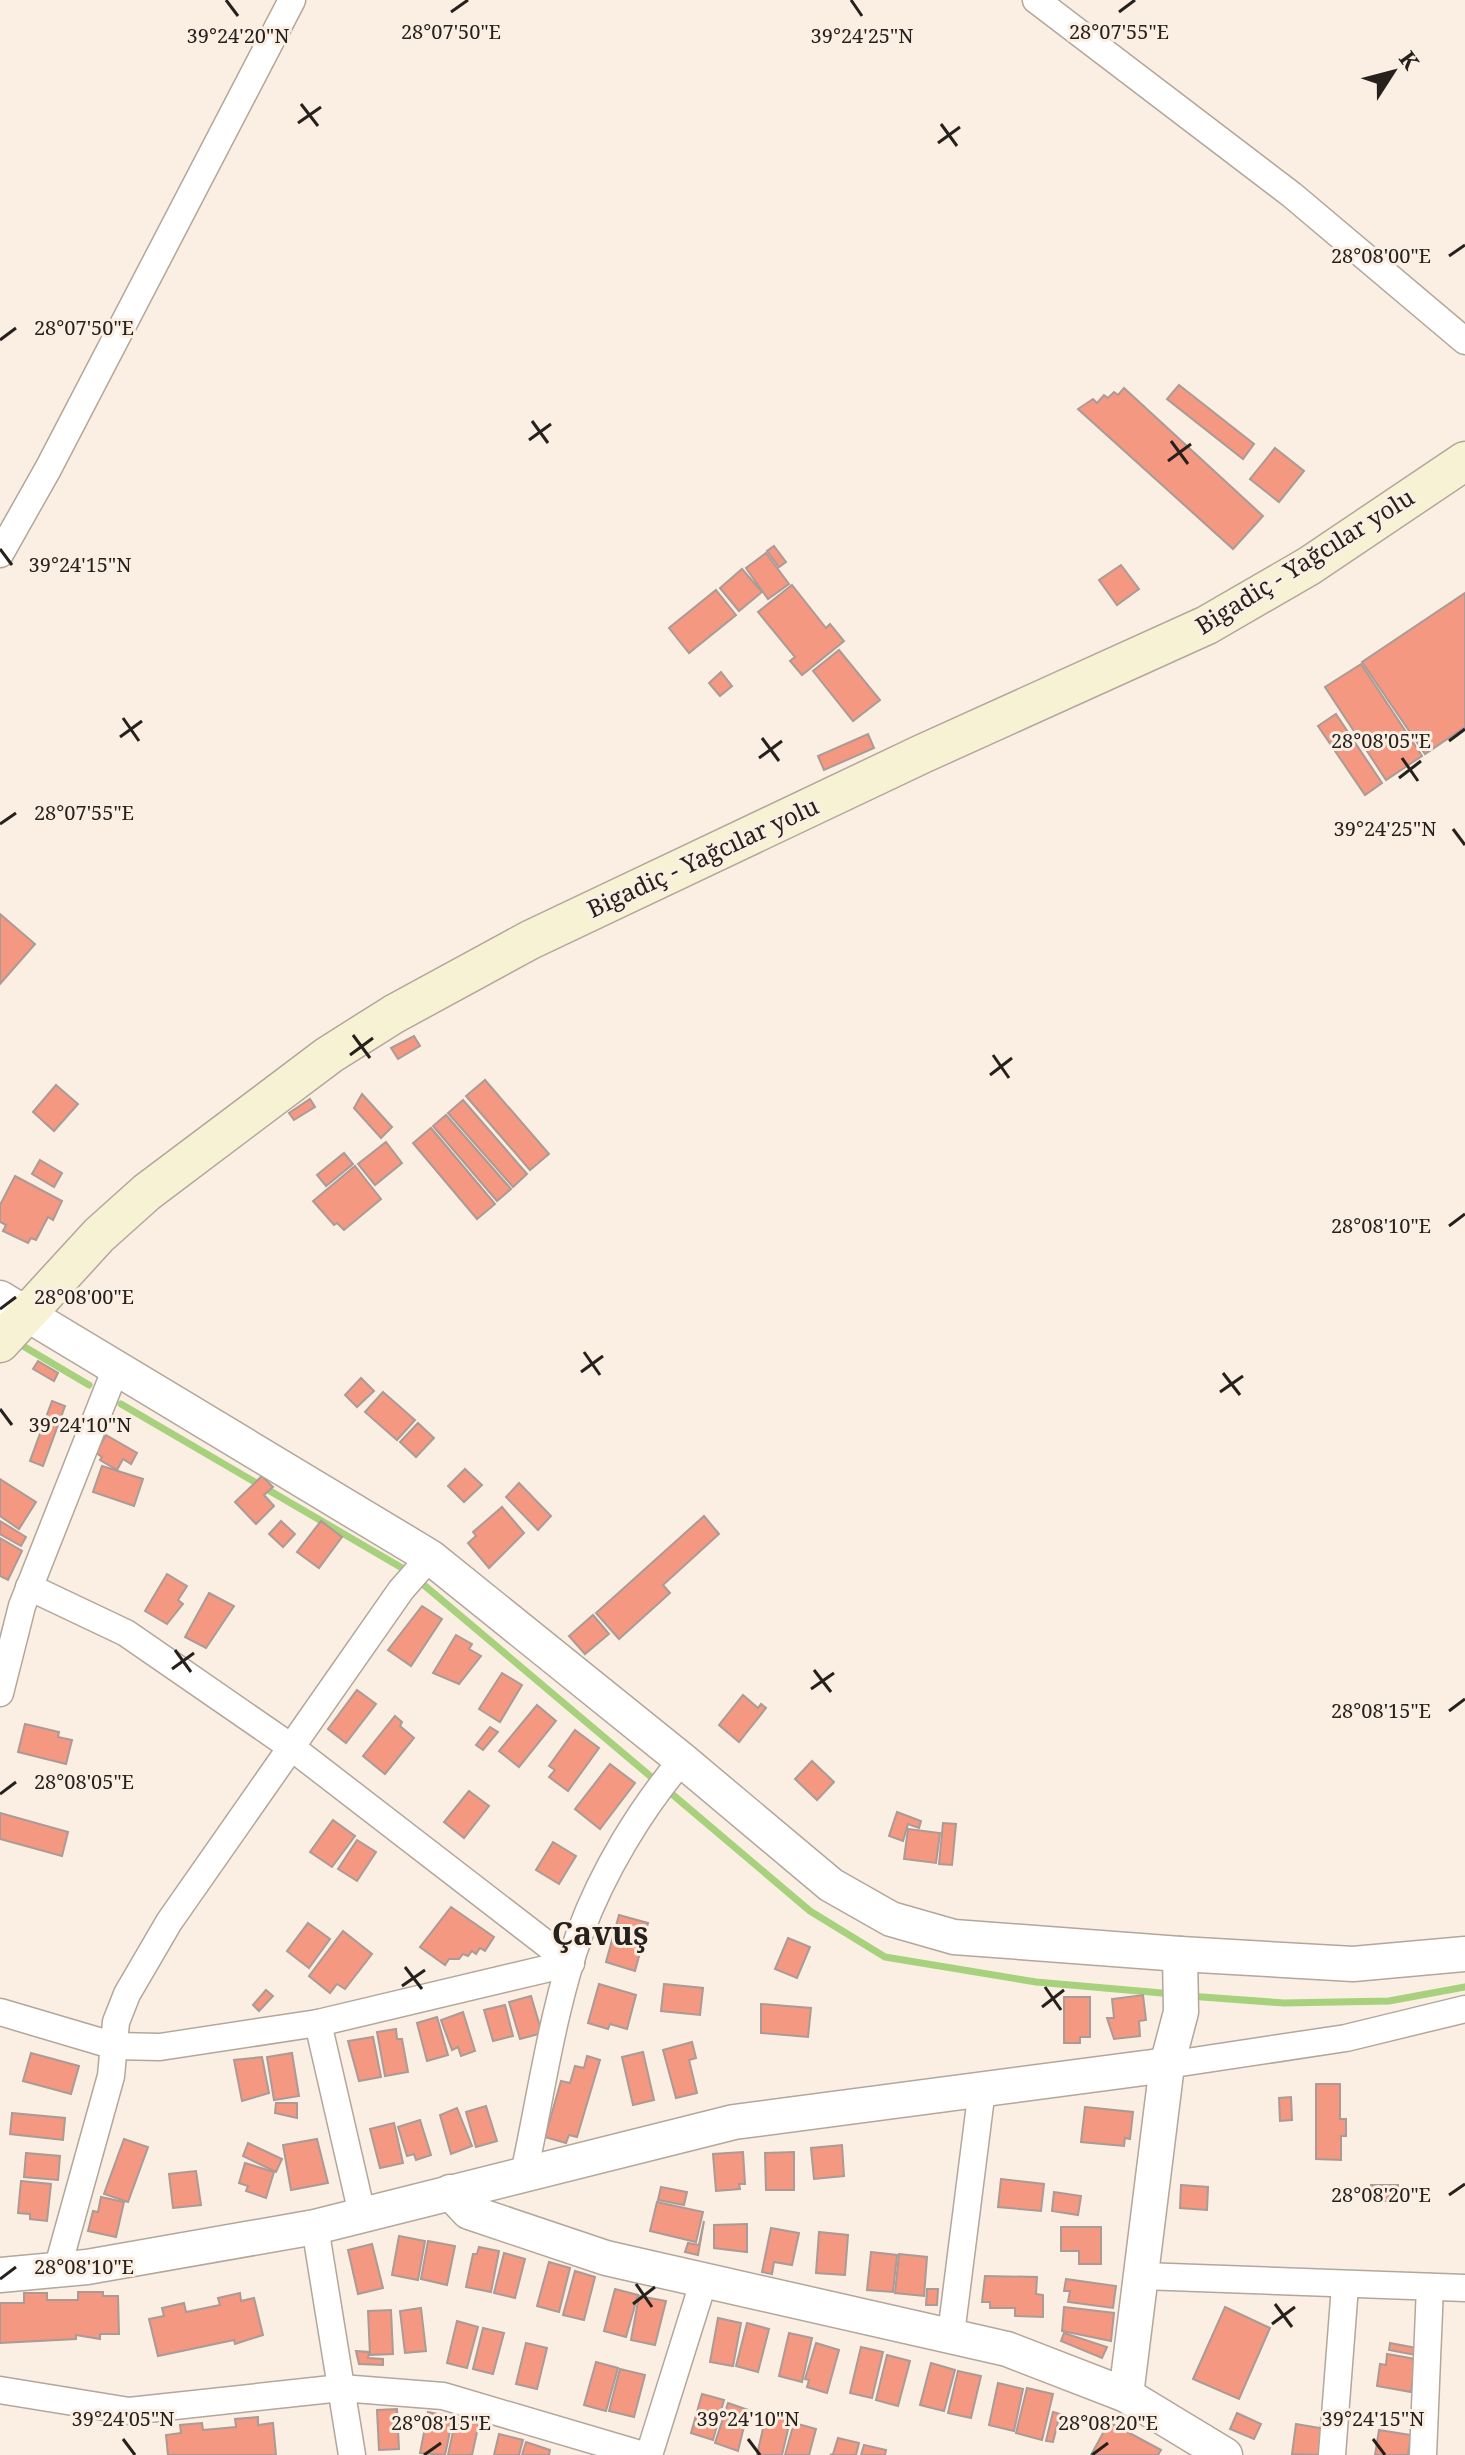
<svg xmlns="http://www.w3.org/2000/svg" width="1465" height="2455" font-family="'Noto Serif',serif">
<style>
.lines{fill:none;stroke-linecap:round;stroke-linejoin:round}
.stream{stroke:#a8d17e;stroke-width:7}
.building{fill:#f59881;stroke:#ab9a95;stroke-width:2}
.minor-casing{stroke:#b3a69b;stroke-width:29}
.tertiary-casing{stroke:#b3a69b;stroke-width:37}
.secondary-casing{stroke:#b3a69b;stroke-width:41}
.minor{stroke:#fff;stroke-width:26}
.tertiary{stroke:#fff;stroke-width:34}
.secondary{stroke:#f8f2d5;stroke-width:38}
.ticks{fill:none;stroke:#26211d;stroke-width:3}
.labels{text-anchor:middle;stroke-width:6;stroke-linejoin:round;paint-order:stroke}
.street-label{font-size:24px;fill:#26211d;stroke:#fbeee2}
.district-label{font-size:32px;font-weight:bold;fill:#26211d;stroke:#fbeee2}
.ticks-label{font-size:20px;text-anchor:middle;fill:#26211d;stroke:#fbeee2;stroke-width:6;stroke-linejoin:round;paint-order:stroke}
</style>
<rect width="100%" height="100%" fill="#fbeee2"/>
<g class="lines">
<!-- stream -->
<g class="stream">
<path d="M23,1346L89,1385"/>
<path d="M121,1404L409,1572"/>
<path d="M418,1580L656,1781"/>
<path d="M666,1789L810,1911L885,1957L1036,1982L1173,1994"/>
<path d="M1189,1996L1284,2003L1389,2001L1465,1987"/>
</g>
</g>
<!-- building -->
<g class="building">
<path d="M1179,385L1254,444L1243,459L1167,399Z"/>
<path d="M1124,388L1263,516L1233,549L1078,409L1093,399L1097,403L1104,395L1108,398L1114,392L1118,395Z"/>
<path d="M1275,448L1304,471L1279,502L1250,479Z"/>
<path d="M774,546L786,562L779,567L767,551Z"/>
<path d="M766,553L789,584L768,599L746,568Z"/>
<path d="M1121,565L1139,589L1117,605L1099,580Z"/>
<path d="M742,569L762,592L739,611L720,588Z"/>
<path d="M792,585L826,628L830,624L844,641L802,675L790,661L795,657L758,612Z"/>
<path d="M716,590L736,615L689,653L669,628Z"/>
<path d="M1465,593V727L1425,754L1362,662Z"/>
<path d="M839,650L880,700L853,721L813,671Z"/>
<path d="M1361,664L1422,756L1386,780L1325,687Z"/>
<path d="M721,672L732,686L720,696L709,683Z"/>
<path d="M1336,714L1382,783L1365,795L1318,726Z"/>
<path d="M868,734L874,748L824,770L818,756Z"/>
<path d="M0,914L35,944L0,984Z"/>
<path d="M414,1036L420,1046L398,1059L391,1048Z"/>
<path d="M485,1080L549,1154L530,1170L466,1096Z"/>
<path d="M56,1085L78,1104L54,1131L33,1112Z"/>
<path d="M362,1094L392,1127L381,1138L354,1108Z"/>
<path d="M310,1099L315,1107L294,1120L289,1113Z"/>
<path d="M463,1100L527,1174L513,1187L448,1113Z"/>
<path d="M446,1115L511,1189L497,1201L433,1126Z"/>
<path d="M431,1128L495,1204L477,1219L413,1143Z"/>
<path d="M386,1142L402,1163L375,1185L358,1164Z"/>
<path d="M344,1153L353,1164L326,1186L317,1175Z"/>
<path d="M40,1160L62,1173L54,1187L32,1174Z"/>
<path d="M355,1166L381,1199L344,1230L337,1223L334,1225L313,1201Z"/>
<path d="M15,1176L62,1201L53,1220L48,1217L36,1240L31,1238L28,1243L3,1231L6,1225L0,1222V1205Z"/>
<path d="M38,1361L58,1373L54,1381L33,1369Z"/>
<path d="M361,1378L374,1391L357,1407L345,1395Z"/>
<path d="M383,1392L415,1420L397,1440L365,1412Z"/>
<path d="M52,1401L65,1406L43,1466L30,1461Z"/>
<path d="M418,1423L434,1438L416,1457L400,1442Z"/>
<path d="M106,1435L137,1453L131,1464L123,1459L117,1470L100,1460L102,1457L96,1453Z"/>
<path d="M102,1466L143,1479L134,1506L93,1492Z"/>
<path d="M465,1469L482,1485L464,1502L448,1486Z"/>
<path d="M262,1476L273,1487L264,1495L274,1506L256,1524L235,1502Z"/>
<path d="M0,1479L36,1502L19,1529L0,1516Z"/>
<path d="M519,1483L551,1516L538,1530L506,1497Z"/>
<path d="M502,1507L524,1533L489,1568L468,1543L476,1536L473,1532Z"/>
<path d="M704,1516L719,1534L663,1585L670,1593L619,1639L596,1613Z"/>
<path d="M0,1521L26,1537L21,1546L0,1534Z"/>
<path d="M281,1521L295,1534L283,1547L269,1534Z"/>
<path d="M321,1521L342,1537L319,1568L297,1552Z"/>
<path d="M0,1538L22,1551L8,1580L0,1576Z"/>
<path d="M167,1574L187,1586L178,1600L183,1604L167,1624L145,1611Z"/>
<path d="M209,1593L234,1606L206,1648L185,1637Z"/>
<path d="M422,1606L442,1619L411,1666L388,1650Z"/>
<path d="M593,1615L609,1634L585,1654L569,1636Z"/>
<path d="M456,1635L472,1644L469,1649L481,1656L459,1684L433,1673Z"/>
<path d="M502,1673L522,1685L500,1722L479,1709Z"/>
<path d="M357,1690L376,1704L346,1743L328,1729Z"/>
<path d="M743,1695L758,1708L761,1704L766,1708L739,1742L719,1725Z"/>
<path d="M537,1705L556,1721L519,1767L499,1751Z"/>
<path d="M395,1716L402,1722L400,1726L414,1738L385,1774L363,1756Z"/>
<path d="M25,1724L59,1732L58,1737L72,1740L66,1764L18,1752Z"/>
<path d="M490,1727L498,1732L483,1750L476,1745Z"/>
<path d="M575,1730L599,1748L568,1791L549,1777L555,1770L549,1766Z"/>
<path d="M812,1761L834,1782L817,1800L795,1779Z"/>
<path d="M610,1764L635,1783L600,1829L575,1809Z"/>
<path d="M469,1791L489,1806L464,1838L444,1822Z"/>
<path d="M897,1812L921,1821L919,1828L908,1824L903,1841L889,1836Z"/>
<path d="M0,1813L68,1832L62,1856L0,1839Z"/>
<path d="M333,1820L355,1836L332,1867L310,1852Z"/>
<path d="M943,1823L956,1824L952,1865L939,1864Z"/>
<path d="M908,1829L940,1833L936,1863L904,1859Z"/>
<path d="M357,1840L376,1852L357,1881L338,1869Z"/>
<path d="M553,1842L576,1856L559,1884L536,1870Z"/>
<path d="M451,1907L494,1937L485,1951L480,1948L476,1954L472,1951L468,1956L463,1954L459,1959H449L445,1965L420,1947Z"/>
<path d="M619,1915L648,1923L635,1971L606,1962Z"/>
<path d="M308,1923L330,1939L309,1968L287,1951Z"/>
<path d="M343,1931L372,1954L345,1989L337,1984L330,1993L309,1976Z"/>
<path d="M788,1938L810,1947L797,1978L775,1969Z"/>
<path d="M599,1984L636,1995L627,2029L610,2024L608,2029L588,2023Z"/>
<path d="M664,1984L703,1988L700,2015L661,2011Z"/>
<path d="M266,1990L273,1996L259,2011L253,2005Z"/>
<path d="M1143,1995L1146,2020L1139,2021L1140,2036L1114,2039L1107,2018H1114L1112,1999Z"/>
<path d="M531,1996L542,2033L520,2039L509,2002Z"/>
<path d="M1064,1997H1090V2037H1080V2043H1064Z"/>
<path d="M761,2004L811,2008L808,2037L761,2033Z"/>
<path d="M505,2005L513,2036L493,2041L484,2010Z"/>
<path d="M463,2012L475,2051L461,2056L458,2047L452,2050L441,2020Z"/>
<path d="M437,2017L448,2055L427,2061L417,2023Z"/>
<path d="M396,2029L397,2039H402L408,2072L385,2076L377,2032Z"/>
<path d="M373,2037L381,2077L359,2081L348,2041Z"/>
<path d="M692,2042L696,2058L689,2060L697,2093L676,2098L663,2050Z"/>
<path d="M643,2052L654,2100L633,2105L622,2057Z"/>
<path d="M31,2053L79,2066L71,2094L23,2081Z"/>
<path d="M292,2053L299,2096L274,2100L267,2057Z"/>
<path d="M587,2056L600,2060L577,2137L569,2135L566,2143L545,2137L561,2081L570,2083L575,2066L584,2068Z"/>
<path d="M262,2057L269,2093L242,2101L234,2060Z"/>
<path d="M1316,2084H1340V2119H1346V2136H1341V2160L1316,2159Z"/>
<path d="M1291,2097L1292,2120L1280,2121L1279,2098Z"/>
<path d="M276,2103H297V2118L275,2113Z"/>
<path d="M486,2106L497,2141L476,2147L466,2112Z"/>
<path d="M1085,2107L1133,2112L1130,2139L1125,2138L1124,2146L1081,2142Z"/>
<path d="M457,2108L472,2146L451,2154L440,2115Z"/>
<path d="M12,2113L65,2118L63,2140L10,2134Z"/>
<path d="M420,2120L431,2155L416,2160L414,2154L407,2156L398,2127Z"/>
<path d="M394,2123L403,2163L380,2168L370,2129Z"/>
<path d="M124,2139L148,2147L128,2202L104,2194Z"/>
<path d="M317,2139L328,2183L291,2190L283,2145Z"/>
<path d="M248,2143L282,2159L276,2172L243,2156Z"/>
<path d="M842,2145L844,2176L814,2179L811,2148Z"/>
<path d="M743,2152L745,2184H739L740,2189L716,2191L713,2154Z"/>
<path d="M794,2152V2190H766L765,2153Z"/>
<path d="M26,2153L60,2156L58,2180L24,2177Z"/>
<path d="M245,2163L274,2172L266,2198L246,2191L248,2186L239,2183Z"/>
<path d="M196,2171L201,2205L173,2208L169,2174Z"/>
<path d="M1001,2179L1044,2184L1041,2211L998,2207Z"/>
<path d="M21,2181L51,2184L47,2221L30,2219V2214L18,2213Z"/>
<path d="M1181,2185L1208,2187L1207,2210L1180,2208Z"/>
<path d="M1371,2185H1398V2201H1372Z"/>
<path d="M661,2187L687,2192L684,2205L658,2200Z"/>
<path d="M1054,2192L1081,2196L1078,2215L1052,2211Z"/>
<path d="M101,2197L124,2202L116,2237L88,2231L93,2211L98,2212Z"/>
<path d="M657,2202L703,2212L696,2242L650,2231Z"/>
<path d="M704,2221L698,2255L685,2252L688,2243L699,2245Z"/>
<path d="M747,2224V2252L714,2248V2225Z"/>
<path d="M1061,2227H1101V2264H1079V2251H1061Z"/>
<path d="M771,2228L799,2233L792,2265L774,2262L772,2274L762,2272Z"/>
<path d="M819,2232L848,2235L845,2275L816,2273Z"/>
<path d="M399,2236L425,2241L418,2280L392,2275Z"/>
<path d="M428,2241L455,2246L447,2285L421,2279Z"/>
<path d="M372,2244L383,2288L358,2294L348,2250Z"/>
<path d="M479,2247L499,2251L491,2292L466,2287L473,2254H477Z"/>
<path d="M871,2252L897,2255L893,2292L867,2290Z"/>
<path d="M504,2253L525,2259L515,2298L494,2293Z"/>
<path d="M899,2254L927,2257L924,2296L895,2293Z"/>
<path d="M549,2262L570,2268L559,2312L537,2306Z"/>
<path d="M575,2271L595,2277L584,2320L563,2315Z"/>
<path d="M985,2276L1037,2277L1036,2294L1043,2295V2317L1015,2316V2308H990V2302H982Z"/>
<path d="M1066,2279L1116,2286L1113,2308L1068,2302L1070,2291H1064Z"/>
<path d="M615,2289L638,2295L626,2337L604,2331Z"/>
<path d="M927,2289H938L937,2305H926Z"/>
<path d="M78,2292H103V2296H118L119,2334H100V2339L76,2335V2339L0,2343V2303H24V2293H47V2300H78Z"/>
<path d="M240,2293L241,2301L254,2298L263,2335L235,2344L234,2340L158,2356L149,2319L164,2316L162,2308L184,2303L186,2312L220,2305L218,2298Z"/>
<path d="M639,2296L666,2301L655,2345L631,2340Z"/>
<path d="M1064,2307L1114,2313L1111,2341L1062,2331Z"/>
<path d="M1225,2307L1270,2328L1239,2399L1193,2379Z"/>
<path d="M421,2308L426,2351L405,2353L400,2311Z"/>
<path d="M391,2310L393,2354L370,2355L368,2311Z"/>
<path d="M718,2318L741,2323L733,2366L710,2362Z"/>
<path d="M457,2321L478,2327L467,2368L447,2363Z"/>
<path d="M747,2323L769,2329L758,2372L736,2366Z"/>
<path d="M483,2328L504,2333L493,2374L473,2369Z"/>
<path d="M789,2333L812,2338L802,2382L779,2376Z"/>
<path d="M1064,2333L1107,2347L1102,2358L1061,2341Z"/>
<path d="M526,2343L547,2348L537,2389L516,2384Z"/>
<path d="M816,2343L839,2350L827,2393L807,2387L809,2380L805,2379Z"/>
<path d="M1390,2343L1417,2348L1416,2355L1389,2350Z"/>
<path d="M861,2347L883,2352L872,2398L850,2393Z"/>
<path d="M356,2351L369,2352L368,2358L383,2359V2365L359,2364Z"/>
<path d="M1387,2354L1416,2359L1411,2392L1377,2386L1380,2364L1386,2365Z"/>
<path d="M887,2355L910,2361L898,2406L876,2400Z"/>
<path d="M596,2362L618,2368L606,2411L584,2405Z"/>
<path d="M931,2363L955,2370L944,2411L920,2405Z"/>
<path d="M620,2369L645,2375L634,2417L609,2411Z"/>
<path d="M958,2371L981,2376L971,2418L948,2413Z"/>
<path d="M998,2383L1023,2389L1014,2431L989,2425Z"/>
<path d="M1027,2388L1053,2394L1042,2440L1016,2433Z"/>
<path d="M702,2394L724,2400L713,2440L691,2433Z"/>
<path d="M728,2403L748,2410L738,2451L715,2443Z"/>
<path d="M397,2409L399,2449L379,2450L377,2410Z"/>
<path d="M428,2412L453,2417L445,2455L420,2453Z"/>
<path d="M1053,2412L1060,2414L1053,2442L1046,2441Z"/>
<path d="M1237,2413L1261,2424L1254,2439L1230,2429Z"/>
<path d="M766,2415L790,2421L782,2455H757Z"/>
<path d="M258,2417V2425L273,2423L276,2455H168L166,2435L181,2433L180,2425L202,2423L203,2430L236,2427L235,2419Z"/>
<path d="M456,2418L479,2423L472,2455H448Z"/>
<path d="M1109,2422L1161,2450L1158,2455H1091Z"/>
<path d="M794,2423L816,2429L809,2455H785Z"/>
<path d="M1296,2424L1326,2429L1322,2455L1292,2454Z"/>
<path d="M1379,2430L1411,2435L1408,2455H1375Z"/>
<path d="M499,2434L523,2440L519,2455H494Z"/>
<path d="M838,2438L859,2443L856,2455H830L833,2454Z"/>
<path d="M526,2442L550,2450L549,2455H522Z"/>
<path d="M864,2445L886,2450L885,2455H861Z"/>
</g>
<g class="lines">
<defs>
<g id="minor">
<path d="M1036,0L1292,195L1465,341"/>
<path d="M0,554L48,469L292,0"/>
<path d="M29,1587L126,1633L291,1747L571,1963"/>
<path d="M0,1693L22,1606L116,1368"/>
<path d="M0,2012L115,2046L160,2047L318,2023L571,1963"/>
<path d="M318,2023L362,2214"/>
<path d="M1167,2065L1346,2038L1465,2009"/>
<path d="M523,2178C541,2097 552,2010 580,1933C603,1871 640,1810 682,1760"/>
<path d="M315,2227L352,2455"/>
<path d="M57,2270L111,2076L116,2022L127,1994L169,1922L401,1590L430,1557"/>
<path d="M1143,2276L1465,2288"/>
<path d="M951,2334L982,2089"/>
<path d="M0,2390L129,2411L341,2388L443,2396L643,2455"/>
<path d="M649,2455L704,2280"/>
<path d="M1332,2455L1345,2286"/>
<path d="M1423,2455L1430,2287"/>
</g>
<g id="tertiary">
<path d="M0,1298L430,1557L682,1760L831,1885L891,1919L954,1937L1180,1954L1353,1964L1465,1954"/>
<path d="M450,2192L469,2212L606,2258L1007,2349L1126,2395L1225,2455"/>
<path d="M0,2275L87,2267L315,2227L734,2122L1167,2065"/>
<path d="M1126,2395L1167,2065L1181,2012L1180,1954"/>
</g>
<path id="secondary" d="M0,1343L99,1235L147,1192L329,1055L394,1014L530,940L922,754L1207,625L1309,566L1465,461"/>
</defs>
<!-- minor casing -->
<use href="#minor" class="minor-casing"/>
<!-- tertiary casing -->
<use href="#tertiary" class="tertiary-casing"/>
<!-- secondary casing -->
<use href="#secondary" class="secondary-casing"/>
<!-- minor -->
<use href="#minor" class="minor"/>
<!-- tertiary -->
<use href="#tertiary" class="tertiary"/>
<!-- secondary -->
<use href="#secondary" class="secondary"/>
</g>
<!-- ticks -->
<path class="ticks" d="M226,0L238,16M851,0L862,16M451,12L468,0M1119,12L1135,0M301,104L318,126M298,123L321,107M941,124L957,146M938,143L960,127M1449,256L1465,245M0,340L16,328M532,421L548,443M529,440L551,424M1171,441L1188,464M1168,461L1191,444M0,549L12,565M123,718L139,741M120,737L142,721M762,738L779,761M1449,741L1465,729M759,758L782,741M1402,758L1418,781M1399,778L1421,761M0,824L16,813M1453,829L1465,845M353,1035L370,1058M350,1055L373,1038M993,1055L1009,1078M990,1075L1012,1058M1449,1226L1465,1214M0,1309L16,1297M584,1352L600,1375M581,1372L603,1356M1223,1373L1240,1395M1220,1392L1243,1376M0,1409L12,1425M175,1650L191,1672M172,1669L194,1653M814,1670L831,1692M811,1689L834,1673M1449,1711L1465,1699M0,1794L16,1782M405,1967L422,1989M402,1986L425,1970M1045,1987L1061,2010M1042,2007L1064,1990M1449,2195L1465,2184M0,2279L16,2267M636,2284L652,2307M633,2304L655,2287M1275,2304L1292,2327M1272,2324L1295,2307M123,2439L135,2455M748,2439L760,2455M1373,2439L1385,2455M424,2455L441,2443M1092,2455L1108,2443"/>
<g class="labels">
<!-- street labels -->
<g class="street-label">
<text transform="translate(1305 562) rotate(-32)" y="8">Bigadiç - Yağcılar yolu</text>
<text transform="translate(703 858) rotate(-25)" y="8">Bigadiç - Yağcılar yolu</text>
</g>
<!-- district labels -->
<g class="district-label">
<text x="600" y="1945">Çavuş</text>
</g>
</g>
<g class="ticks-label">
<text x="1119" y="39">28°07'55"E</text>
<text x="451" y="39">28°07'50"E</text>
<text x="238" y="43">39°24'20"N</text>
<text x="862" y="43">39°24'25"N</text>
<text x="1381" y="263">28°08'00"E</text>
<text x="84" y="335">28°07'50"E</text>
<text x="80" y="572">39°24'15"N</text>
<text x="1381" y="748">28°08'05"E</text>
<text x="84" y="820">28°07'55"E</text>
<text x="1385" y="836">39°24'25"N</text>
<text x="1381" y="1233">28°08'10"E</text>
<text x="84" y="1304">28°08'00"E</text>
<text x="80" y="1432">39°24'10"N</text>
<text x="1381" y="1718">28°08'15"E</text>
<text x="84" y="1789">28°08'05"E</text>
<text x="1381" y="2202">28°08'20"E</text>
<text x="84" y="2274">28°08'10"E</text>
<text x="123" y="2426">39°24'05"N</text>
<text x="748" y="2426">39°24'10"N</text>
<text x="1373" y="2426">39°24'15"N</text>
<text x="441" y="2430">28°08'15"E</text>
<text x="1108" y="2430">28°08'20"E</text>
</g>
<!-- north arrow -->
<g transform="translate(1393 72) rotate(54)" stroke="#fbeee2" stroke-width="6" paint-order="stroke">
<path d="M0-6L14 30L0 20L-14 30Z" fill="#26211d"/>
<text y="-12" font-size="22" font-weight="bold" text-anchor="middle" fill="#26211d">K</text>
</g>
</svg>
